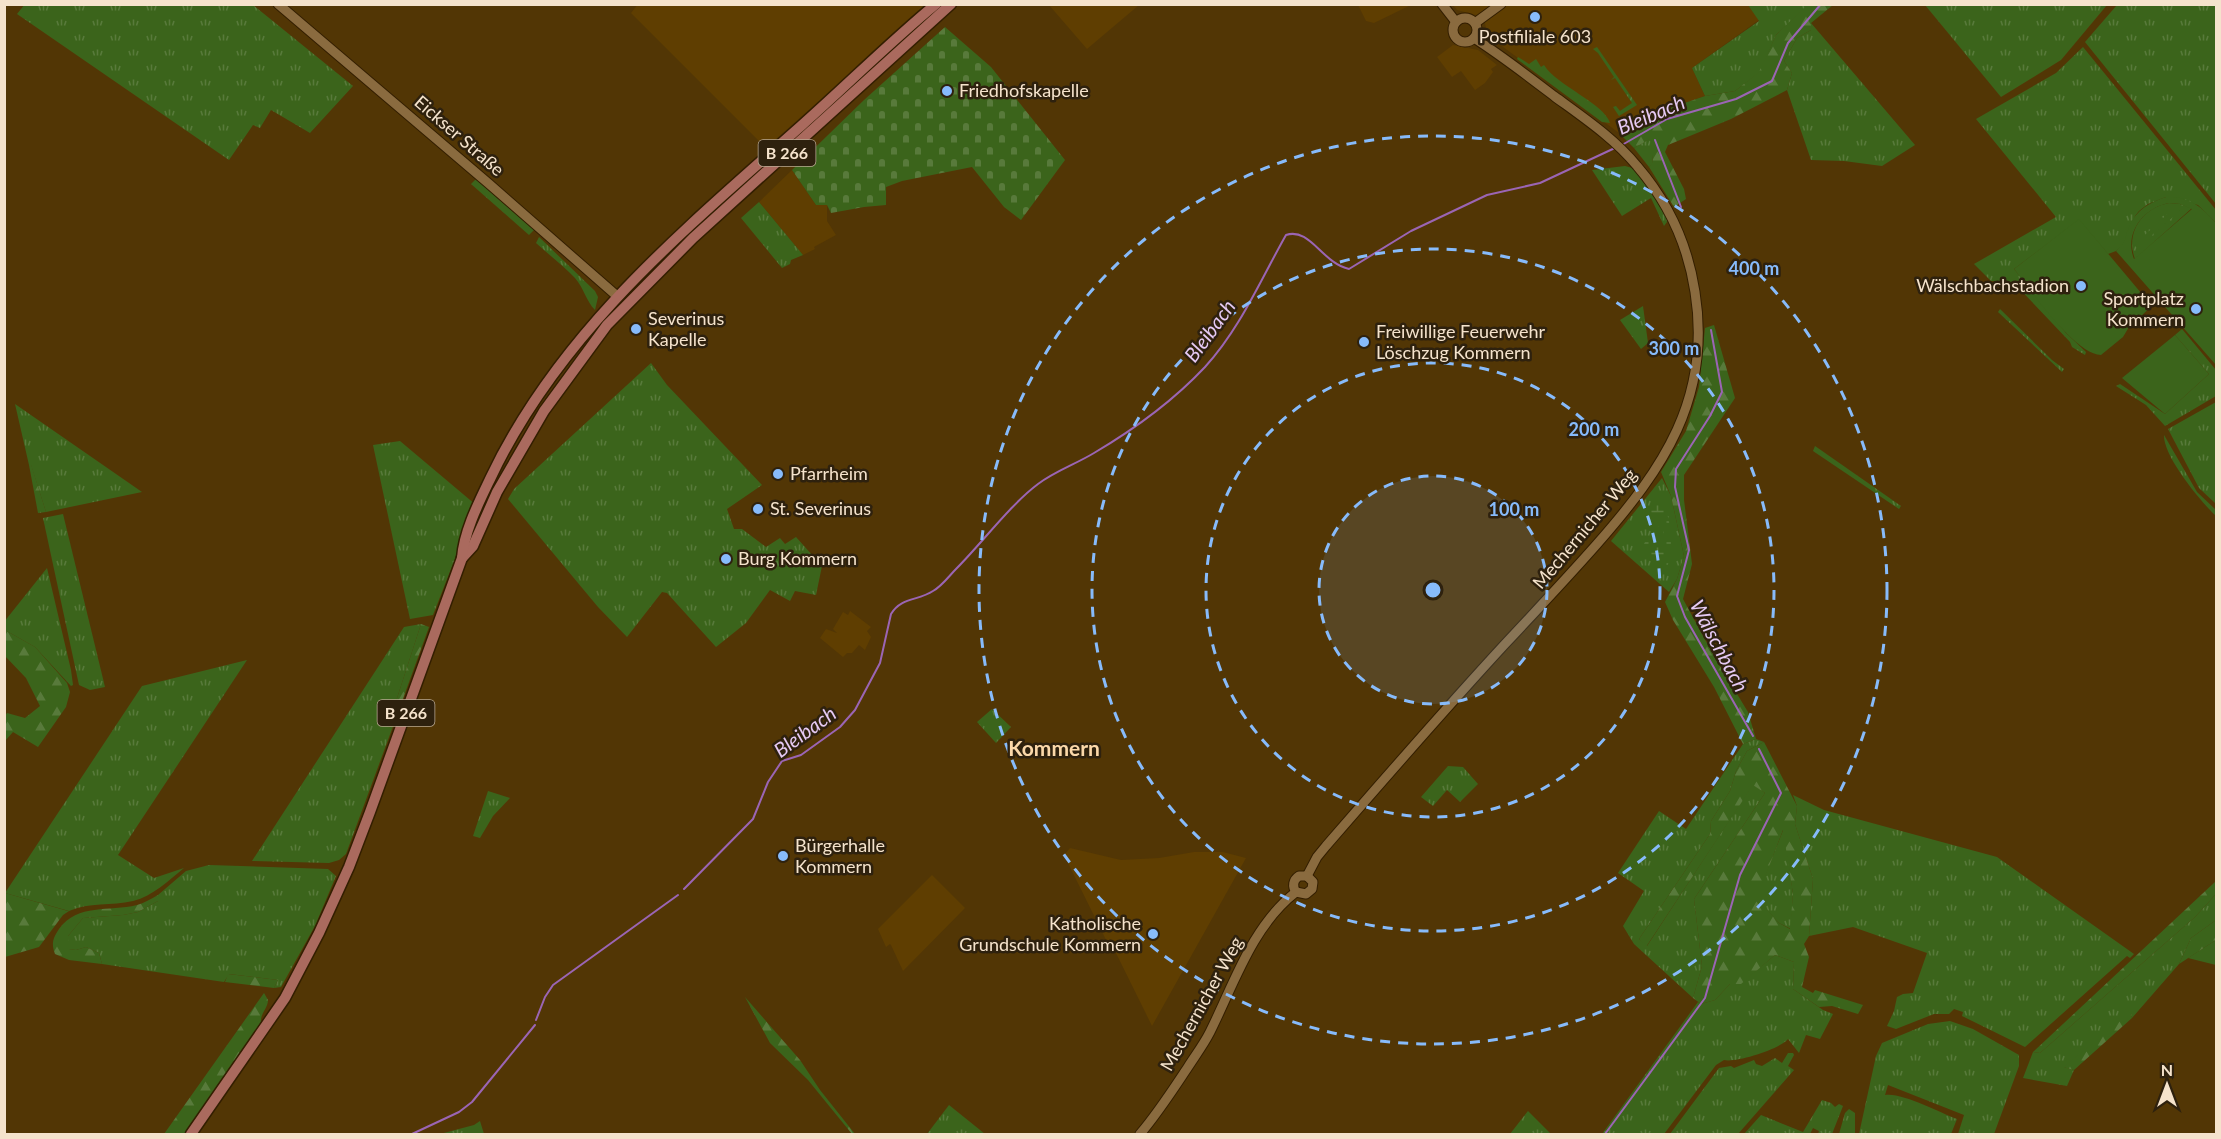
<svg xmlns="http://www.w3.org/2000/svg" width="2221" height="1139" font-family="Lato,sans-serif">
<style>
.built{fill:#5f3e01}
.grass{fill:url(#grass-tufts)}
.forest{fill:url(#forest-firs);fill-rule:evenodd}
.wetland{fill:url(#wetland-marsh)}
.cemetery{fill:url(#cemetery-stones)}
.pitch{fill:#3b641b;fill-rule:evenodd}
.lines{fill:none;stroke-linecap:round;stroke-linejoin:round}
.stream{stroke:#9b65b4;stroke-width:2}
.secondary-casing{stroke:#331e00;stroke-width:11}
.primary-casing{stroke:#331e00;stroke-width:13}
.secondary{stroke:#8a6b3f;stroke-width:9}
.primary{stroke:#aa6a5e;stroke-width:10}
.ring{fill:none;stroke:#87bbfb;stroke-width:3;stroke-dasharray:10 8}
.poi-dot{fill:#87bbfb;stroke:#2e210e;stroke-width:2}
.labels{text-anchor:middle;stroke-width:5;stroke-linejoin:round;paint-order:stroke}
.shield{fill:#2e210e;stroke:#b9a993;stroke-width:1.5}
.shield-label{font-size:16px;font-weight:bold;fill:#f5e3cc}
.poi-label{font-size:18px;fill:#f5e3cc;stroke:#2e210e;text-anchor:start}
.street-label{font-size:18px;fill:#f5e3cc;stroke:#2e210e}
.water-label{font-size:20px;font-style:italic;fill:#e6caf4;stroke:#2e210e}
.quarter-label{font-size:21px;font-weight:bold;fill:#fbd8a9;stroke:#2e210e}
.centre{fill:#87bbfb;stroke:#2e210e;stroke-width:3}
.ring-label{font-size:18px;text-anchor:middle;font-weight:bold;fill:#87bbfb;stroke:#2e210e;stroke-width:5;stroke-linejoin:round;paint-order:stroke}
</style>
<defs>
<pattern id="grass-tufts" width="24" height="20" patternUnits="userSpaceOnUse" patternTransform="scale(1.5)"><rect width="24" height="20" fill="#3b641b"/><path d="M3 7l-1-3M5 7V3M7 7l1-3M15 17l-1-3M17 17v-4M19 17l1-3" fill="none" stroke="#587a3b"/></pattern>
<pattern id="forest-firs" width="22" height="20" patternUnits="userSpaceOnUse" patternTransform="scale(1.5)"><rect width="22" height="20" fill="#3b641b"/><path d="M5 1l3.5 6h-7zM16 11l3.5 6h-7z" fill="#587a3b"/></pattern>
<pattern id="wetland-marsh" width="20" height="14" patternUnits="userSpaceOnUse" patternTransform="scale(1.5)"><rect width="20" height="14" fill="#3b641b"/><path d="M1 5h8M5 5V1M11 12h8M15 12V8" fill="none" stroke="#587a3b"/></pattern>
<pattern id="cemetery-stones" width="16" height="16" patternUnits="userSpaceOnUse" patternTransform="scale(1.5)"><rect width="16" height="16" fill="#3b641b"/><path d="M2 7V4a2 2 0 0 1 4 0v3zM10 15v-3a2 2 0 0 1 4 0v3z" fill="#587a3b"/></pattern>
</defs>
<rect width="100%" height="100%" fill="#523605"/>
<!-- built -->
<g class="built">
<path d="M638,4L927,5L766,148L631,13Z"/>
<path d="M1049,5H1139L1087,49Z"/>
<path d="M1358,5H1411L1374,23L1366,21Z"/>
<path d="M1453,5H1748L1759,20L1692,68L1705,96L1646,116L1619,133L1487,35L1484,17L1457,10Z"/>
<path d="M1453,45L1478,50L1497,65L1491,69L1493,72L1485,83L1475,90L1461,71L1452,77L1437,57Z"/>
<path d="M792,170L816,205H827V221L836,235L814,247L815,249L803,255L759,202Z"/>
<path d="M850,611L871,627L867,631L871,637L865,650L859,645L852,653H847L843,657L820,638L826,629L837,633L833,629L843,612L848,615Z"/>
<path d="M1070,848L1121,860L1159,858L1194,852H1223L1246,858L1152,1026L1112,945L1109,946L1064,855Z"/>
<path d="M932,875L965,908L903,971L891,945L890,944L886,947L878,929Z"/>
</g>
<!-- grass -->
<g class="grass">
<path d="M25,4L253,5L353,86L310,133L271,110L260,128L253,125L229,160L17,14Z"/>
<path d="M1748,5H1808L1776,35L1760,72L1735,91L1705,96L1692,68L1759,21Z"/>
<path d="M1925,5H2107L2061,60L2001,97Z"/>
<path d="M2117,5H2216V204L2085,42Z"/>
<path d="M1811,23L1915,145L1882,166L1844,161L1811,160L1787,90L1792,73L1784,61L1797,38L1811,30Z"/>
<path d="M1597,47L1637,105L1619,116L1613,107L1616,106L1620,111L1632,103L1615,78L1611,80L1614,77L1598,53L1593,49Z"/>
<path d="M2083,47L2216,210V223L2198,205L2166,197L2148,204L2139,211L2135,216L2126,243L2116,251L2108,254L2079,220L2014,269L2066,333L2086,352L2085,355L2072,347L2070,342L2014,283L1991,281L1974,264L2056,217L1976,119L2056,73Z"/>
<path d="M1518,57L1529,64L1536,59L1541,67L1544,65C1557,86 1604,103 1610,123L1602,122L1517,59Z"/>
<path d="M1651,138L1653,164L1649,167L1634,148Z"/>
<path d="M1625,166L1636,169L1643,177L1666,215L1667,222L1664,226L1651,198L1622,216L1592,170Z"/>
<path d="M759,202L803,255L791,260L790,264L782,268L741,218Z"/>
<path d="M2169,203L2180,204L2192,208L2135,259C2125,233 2142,208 2169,203Z"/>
<path d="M539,237L595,291L598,297L595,310C586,301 584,288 575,278C564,266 549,255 536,243Z"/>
<path d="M1643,306L1648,343L1641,349L1620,320Z"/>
<path d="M2000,309L2052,360L2064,369L2062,372L1998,312Z"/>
<path d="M2182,329L2216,370V396L2165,426L2146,405L2116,386L2120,384L2165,414L2209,374L2175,335Z"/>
<path d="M651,363L667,385L762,485L727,509L734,529H742L766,547L780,538L785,544L796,537L822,566L816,595L795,591L790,601L770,590L746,623L716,647L667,593L662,592L627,637L598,607L508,499L514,489Z"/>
<path d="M2216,402V504L2199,488L2168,429Z"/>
<path d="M15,404L142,492L46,512L31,465H29Z"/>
<path d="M2164,435L2197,492L2216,510V516C2200,501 2163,456 2164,435Z"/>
<path d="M400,441L476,505L433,615L410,619L373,445Z"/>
<path d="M1815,446L1901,506L1899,509L1813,451Z"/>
<path d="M1662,478L1671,496L1684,556L1677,579L1669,592L1611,541Z"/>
<path d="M63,514L105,687L90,690L79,685L43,518Z"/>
<path d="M47,568L71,670L73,685L71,686L35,647L5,630L4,622Z"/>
<path d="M421,624L388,726L392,729L346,854L339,860L329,863L252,861L404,627Z"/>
<path d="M247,660L118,855L154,878L184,868C169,880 153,896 133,901C111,906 89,902 69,911L5,893L142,686Z"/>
<path d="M992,709L1011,727L996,743L977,722Z"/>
<path d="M1756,739L1764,742L1747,751L1736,771L1730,791L1711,821L1710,834L1639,939L1647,946L1753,784L1765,793L1694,899L1702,966L1693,998L1634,944L1623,926L1644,891L1618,873L1659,811L1686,829L1743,744Z"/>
<path d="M1448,766L1463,767L1478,784L1460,802L1447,790L1433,806L1421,797Z"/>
<path d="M488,791L510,798L493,816L480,838L473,836Z"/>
<path d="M1793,795L1824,810L1997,857L2134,954L2130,958L2127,956L2025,1047L1962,1016L1963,1012L1954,1009L1949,1014H1934L1896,1029L1887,1026L1894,1011L1897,997L1903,994L1913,993L1927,953L1853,927L1809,936L1813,879L1795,824L1797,806Z"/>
<path d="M1784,828L1793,894L1791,929L1779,923L1756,898Z"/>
<path d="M209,865L328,869L336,876L315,926L281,987L274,988L278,980L229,974L224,982L102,964L99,953L86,947L76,950L68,949V936L83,918L123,915L138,912L158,901V895L186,871Z"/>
<path d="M2216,894V920L2191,938L2179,964L2132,1018L2131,1013L2064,1067L2074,1070L2067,1086L2023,1078L2033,1052L2040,1053L2195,917Z"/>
<path d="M2216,940V965L2188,958Z"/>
<path d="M1775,955L1794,962L1793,989L1823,1010L1833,1014L1820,1039L1806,1035L1799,1053L1788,1039C1780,1049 1736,1063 1724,1060L1716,1065L1664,1134H1602L1698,1002L1701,1004L1715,1000L1730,984L1741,983Z"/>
<path d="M1950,1021L1973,1029L2019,1055V1066L1994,1134H1958L1964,1115L1888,1085L1885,1095C1901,1092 1939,1112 1957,1119L1951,1134H1859L1876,1056L1882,1043L1928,1024Z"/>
<path d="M1788,1053H1793L1794,1055L1788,1066L1794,1070L1738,1134H1670L1719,1068L1731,1066L1734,1068L1754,1060L1756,1064L1762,1066L1775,1058L1782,1063Z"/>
<path d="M1822,1100L1831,1103L1835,1107L1839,1104L1843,1106L1832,1134H1818L1819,1131L1813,1128L1810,1134H1744L1761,1115L1803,1132Z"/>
<path d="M949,1105L985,1134H927Z"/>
<path d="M1849,1109L1855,1113V1134H1839L1845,1113Z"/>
<path d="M1528,1111L1551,1134H1510Z"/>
<path d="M480,1121L484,1134H440L474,1125Z"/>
</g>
<!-- forest -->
<g class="forest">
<path d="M1808,4L1833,5L1811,23V30L1797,38L1784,61L1792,73L1787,90L1731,119L1668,145L1665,152L1684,189L1686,199L1674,207L1649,167L1653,163L1650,139L1634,148L1619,133L1646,116L1705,96L1735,91L1759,72L1776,35Z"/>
<path d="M476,179L534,230L529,235L471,184Z"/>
<path d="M1714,325L1735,398L1684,475V500L1692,564L1683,599L1715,658L1748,712L1756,739L1743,744L1714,687L1673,620L1665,602L1677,579L1684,556L1671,496L1661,472L1686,431L1699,387L1705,328Z"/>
<path d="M31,464L46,512L38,513L29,465Z"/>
<path d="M421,624L429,627L392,729L388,726Z"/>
<path d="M5,630L35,647L67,683L70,692L66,707L38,747L13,732L5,741V716L7,713L25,718L40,706L26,678L5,656Z"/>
<path d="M1764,742L1797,806L1795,824L1813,879L1809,936L1804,944L1809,957L1802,987L1813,993L1815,990L1863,1005L1858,1014L1832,1006L1819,1007L1793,989L1794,962L1775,955L1741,984H1730L1715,1000L1701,1004L1693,998L1702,966L1694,899L1765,793L1753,785L1646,947L1639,939L1710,834L1711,821L1730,791L1736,771L1747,751ZM1783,830L1793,894L1790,929L1779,923L1757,898Z"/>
<path d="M2216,881V894L2195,917L2040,1053L2033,1052Z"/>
<path d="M5,893L68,911H69L63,915L39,947L5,957Z"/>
<path d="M158,895V901L138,912L123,915L83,918L68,936L69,949L76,950L86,947L99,953L102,964L69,960L55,954C51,943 53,938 59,929C78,903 109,912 137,905C144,903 151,899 158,895Z"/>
<path d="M2216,920V940L2179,964L2191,938Z"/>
<path d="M228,974L278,980L274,988L225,982Z"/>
<path d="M264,993L268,1000C268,1008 260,1014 261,1022L185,1134H164Z"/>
<path d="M745,997L800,1060L820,1090L855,1134H852L808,1080L770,1043Z"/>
<path d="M2131,1012L2132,1018L2074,1070L2063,1067Z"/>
</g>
<!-- wetland -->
<path class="wetland" d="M1660,498L1663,500C1671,523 1674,544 1667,568L1649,560L1642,548L1645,542L1654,535H1664L1663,531L1651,519L1649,509Z"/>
<!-- cemetery -->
<path class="cemetery" d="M945,27L991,67L1065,160L1021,220L1004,207L972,167L902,181L886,187V205L864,207L831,213L827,205H816L792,170L864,100Z"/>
<!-- pitch -->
<g class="pitch">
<path d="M2166,197C2189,196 2202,207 2216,223V365L2116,251C2127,241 2124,239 2129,227C2136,210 2150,202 2166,197ZM2169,203L2180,204L2192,209L2134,259C2124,233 2143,208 2169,203Z"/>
<path d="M2176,206L2180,211L2137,248L2134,245Z"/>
<path d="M2079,219L2152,306L2129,327L2123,337L2101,355C2075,355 2030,289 2014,269Z"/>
<path d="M2175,335L2209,374L2165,414L2122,378Z"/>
</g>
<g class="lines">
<!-- stream -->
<g class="stream">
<path d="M1655,140L1681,207"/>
<path d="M1622,145L1667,119L1736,99L1772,81L1788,43L1821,4"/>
<path d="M1711,330L1722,392L1710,416L1676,469L1675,487L1689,550L1677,596L1685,617L1753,736"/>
<path d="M684,889L753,819L768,782L782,761L801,755L840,727L855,710L880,663L891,614C901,597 918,601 933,591C942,586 949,576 956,569C982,543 1010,505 1038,484C1055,471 1076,464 1094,453C1133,430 1174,400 1205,367C1240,329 1261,279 1286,235C1310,227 1322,263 1349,269L1411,231L1487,195L1540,183L1617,147"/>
<path d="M536,1020L545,997L553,985L678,895"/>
<path d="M412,1134L459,1112L472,1102L535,1025"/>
<path d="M1605,1134L1705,998L1740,875L1781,793L1759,749"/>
</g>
<defs>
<g id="secondary">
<path d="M278,4L488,183L617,296"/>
<path d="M1442,4L1456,22"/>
<circle cx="1465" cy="30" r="12"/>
<path d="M1475,23L1501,4"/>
<path d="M1307,876L1317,857L1326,846C1385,778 1444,710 1505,644C1536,611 1567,578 1597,544C1663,469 1712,398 1695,292C1688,246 1668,202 1637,166C1614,138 1584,118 1554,96C1528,76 1502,56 1474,38"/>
<path d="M1296,892L1306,894L1312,889L1313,882L1307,876"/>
<path d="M1296,892C1292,886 1293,880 1299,876H1307"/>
<path d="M1140,1134C1158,1113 1172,1091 1188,1067C1195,1056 1204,1044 1210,1032C1234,984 1252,926 1296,892"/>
</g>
<g id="primary">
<path d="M462,558L473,546L497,492L544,411L607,325L693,238L951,4"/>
<path d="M191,1134L285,998L319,933L349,867L370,812L462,558C464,531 479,502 491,477C560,332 683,231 801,126C846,86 889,43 936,4"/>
</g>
</defs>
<!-- secondary casing -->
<use href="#secondary" class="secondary-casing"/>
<!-- primary casing -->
<use href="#primary" class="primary-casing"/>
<!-- secondary -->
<use href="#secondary" class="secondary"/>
<!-- primary -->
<use href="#primary" class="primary"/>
</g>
<!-- distance rings -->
<circle cx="1433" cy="590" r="114" fill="#87bbfb" fill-opacity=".12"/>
<g class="ring">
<circle cx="1433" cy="590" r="114"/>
<circle cx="1433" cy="590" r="227"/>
<circle cx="1433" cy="590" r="341"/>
<circle cx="1433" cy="590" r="454"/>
</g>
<!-- markers -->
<g class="poi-dot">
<circle cx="1535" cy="17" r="6"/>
<circle cx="947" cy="91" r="6"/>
<circle cx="2081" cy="286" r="6"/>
<circle cx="2196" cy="309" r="6"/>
<circle cx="636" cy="329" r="6"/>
<circle cx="1364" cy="342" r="6"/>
<circle cx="778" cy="474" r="6"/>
<circle cx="758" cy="509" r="6"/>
<circle cx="726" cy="559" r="6"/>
<circle cx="783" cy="856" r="6"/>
<circle cx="1153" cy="934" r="6"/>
</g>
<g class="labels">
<!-- shield labels -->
<g class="shield">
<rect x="758.5" y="140" width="57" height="26" rx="4.5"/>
<rect x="377.5" y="700" width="57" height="26" rx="4.5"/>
</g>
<g class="shield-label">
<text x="787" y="159">B 266</text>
<text x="406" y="719">B 266</text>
</g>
<!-- poi labels -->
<g class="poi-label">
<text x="1535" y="43" text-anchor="middle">Postfiliale 603</text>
<text x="959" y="97">Friedhofskapelle</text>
<text x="2069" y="292" text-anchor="end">Wälschbachstadion</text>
<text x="2184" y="305" text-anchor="end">Sportplatz<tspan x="2184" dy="21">Kommern</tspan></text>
<text x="648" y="325">Severinus<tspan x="648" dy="21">Kapelle</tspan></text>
<text x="1376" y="338">Freiwillige Feuerwehr<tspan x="1376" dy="21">Löschzug Kommern</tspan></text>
<text x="790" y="480">Pfarrheim</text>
<text x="770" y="515">St. Severinus</text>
<text x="738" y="565">Burg Kommern</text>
<text x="795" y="852">Bürgerhalle<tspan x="795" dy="21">Kommern</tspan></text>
<text x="1141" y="930" text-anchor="end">Katholische<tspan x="1141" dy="21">Grundschule Kommern</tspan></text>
</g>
<!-- street labels -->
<g class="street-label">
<text transform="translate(459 136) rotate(41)" y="6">Eickser Straße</text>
<text transform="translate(1585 529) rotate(-50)" y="6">Mechernicher Weg</text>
<text transform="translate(1202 1004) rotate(-61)" y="6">Mechernicher Weg</text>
</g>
<!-- water labels -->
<g class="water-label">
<text transform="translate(1651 115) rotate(-23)" y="7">Bleibach</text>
<text transform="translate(1210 331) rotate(-54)" y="7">Bleibach</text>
<text transform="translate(1719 646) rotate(62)" y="7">Wälschbach</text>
<text transform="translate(805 732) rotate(-36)" y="7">Bleibach</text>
</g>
<!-- quarter labels -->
<g class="quarter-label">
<text x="1054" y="756">Kommern</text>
</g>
</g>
<circle cx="1433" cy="590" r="9" class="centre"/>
<g class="ring-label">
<text x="1754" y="275">400 m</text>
<text x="1674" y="355">300 m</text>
<text x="1594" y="436">200 m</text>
<text x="1514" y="516">100 m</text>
</g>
<!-- border -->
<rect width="2221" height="1139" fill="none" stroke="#f5e3cc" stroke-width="12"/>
<!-- north arrow -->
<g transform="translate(2167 1085)" stroke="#2e210e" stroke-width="4.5" paint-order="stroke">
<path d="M0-4.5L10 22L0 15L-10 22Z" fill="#f5e3cc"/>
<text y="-9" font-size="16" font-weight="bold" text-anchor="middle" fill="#f5e3cc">N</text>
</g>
</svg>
